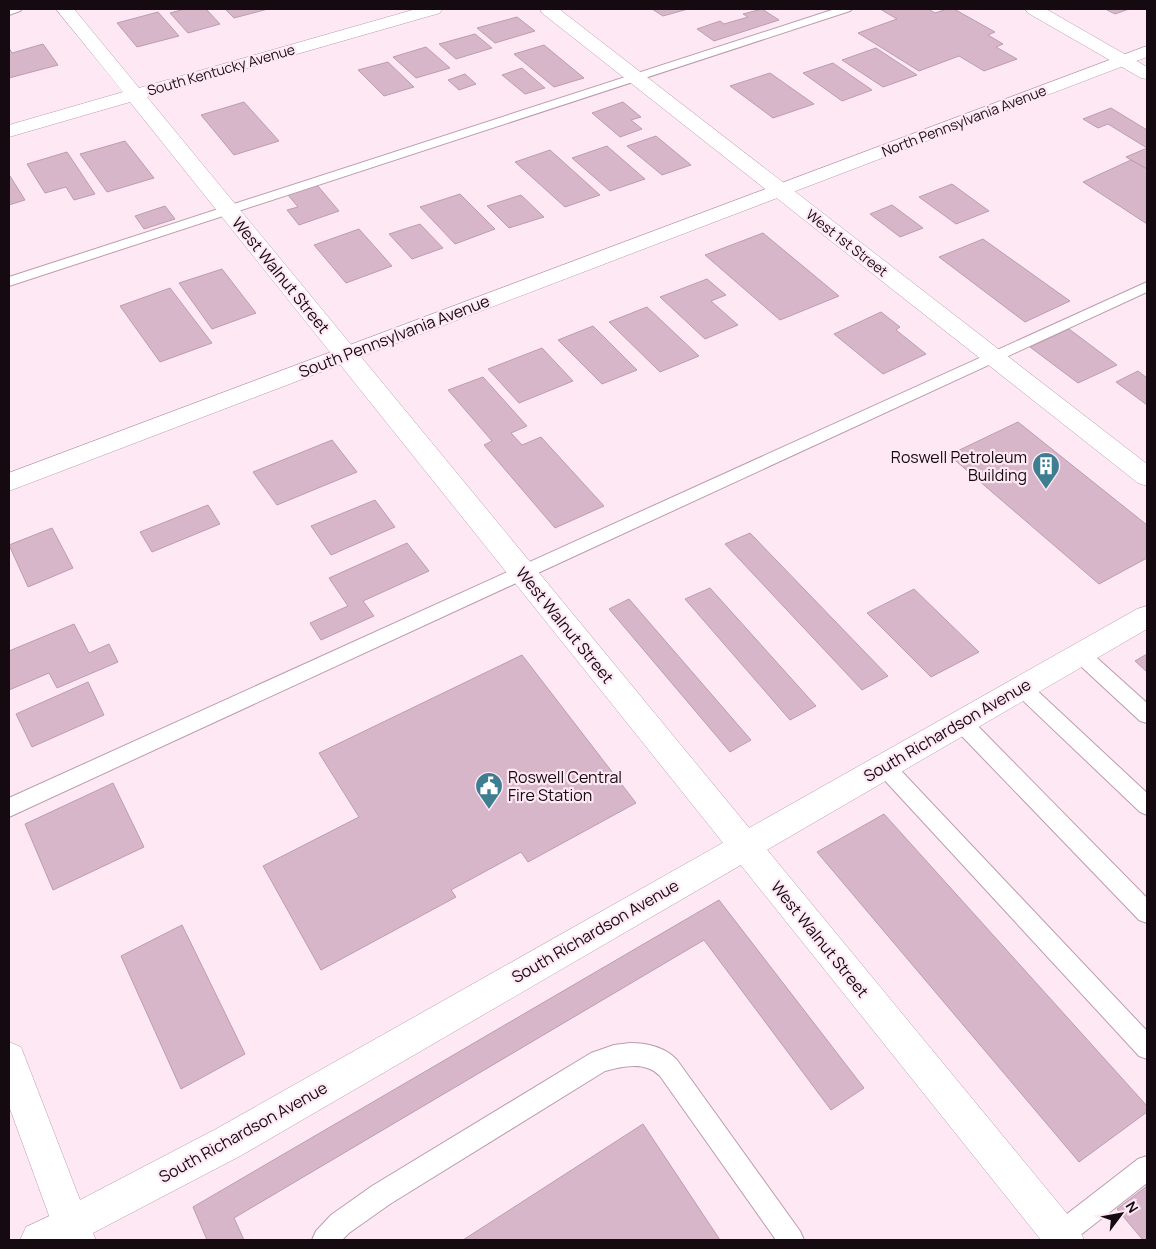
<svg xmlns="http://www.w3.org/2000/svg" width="1156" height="1249" font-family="Manrope,sans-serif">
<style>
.building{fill:#d8b6c9;stroke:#be9caf}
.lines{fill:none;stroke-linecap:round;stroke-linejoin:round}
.lane-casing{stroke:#bd9cae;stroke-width:2}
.street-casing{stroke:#bd9cae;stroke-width:1}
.secondary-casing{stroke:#bd9cae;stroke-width:1}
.primary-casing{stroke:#bd9cae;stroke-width:1}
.lane{fill:#fff;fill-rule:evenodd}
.street{fill:#fff;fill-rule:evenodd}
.secondary{fill:#fff;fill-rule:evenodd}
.primary{fill:#fff;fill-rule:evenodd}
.labels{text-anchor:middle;stroke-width:4.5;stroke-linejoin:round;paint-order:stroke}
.far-street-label{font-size:14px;fill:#150a10;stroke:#fee8f4}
.street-label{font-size:16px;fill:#150a10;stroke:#fee8f4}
.poi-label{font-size:16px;fill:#150a10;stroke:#fee8f4;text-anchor:end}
</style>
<rect width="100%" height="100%" fill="#fee8f4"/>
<!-- building -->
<g class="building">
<path d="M185,9H206L220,24L188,33L170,13Z"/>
<path d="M225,9H268L234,18Z"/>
<path d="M652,9H688L663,16Z"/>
<path d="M762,9L779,20L714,41L697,29L720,21L724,24L748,17L743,14Z"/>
<path d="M880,9H928L935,13L947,9H954L995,32L988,35L1003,44L996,47L1017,59L984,71L959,56L919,71L858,33L897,19Z"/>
<path d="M1105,9H1129L1115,14Z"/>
<path d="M158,12L179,36L137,47L117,23Z"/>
<path d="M517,17L535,31L495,43L477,28Z"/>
<path d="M475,34L492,48L456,59L439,44Z"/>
<path d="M43,44L58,65L9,78V48L12,53Z"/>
<path d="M544,45L584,78L554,87L514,54Z"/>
<path d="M426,47L450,68L416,78L393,57Z"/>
<path d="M876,48L917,75L883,87L842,60Z"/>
<path d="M388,62L414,87L384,96L358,70Z"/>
<path d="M833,63L872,90L842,101L803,73Z"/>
<path d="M522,68L545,88L525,94L502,75Z"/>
<path d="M770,73L814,104L773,118L730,86Z"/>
<path d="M465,74L476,84L459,90L448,80Z"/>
<path d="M244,102L279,141L234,155L201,115Z"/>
<path d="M623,102L641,117L631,120L642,129L620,137L592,113Z"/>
<path d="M1111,108L1147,130V169L1126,157L1147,148L1108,124L1098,128L1083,119Z"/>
<path d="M656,136L691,165L662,175L627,146Z"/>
<path d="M125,141L154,178L107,192L80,154Z"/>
<path d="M607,146L645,179L610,191L572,158Z"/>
<path d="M550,150L600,195L565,207L515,162Z"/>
<path d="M67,152L95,194L74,200L66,187L45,193L27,164Z"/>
<path d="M1131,160L1147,169V224L1083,182Z"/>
<path d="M10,176L25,200L9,205V177Z"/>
<path d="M952,184L989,211L956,224L919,197Z"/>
<path d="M317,185L339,211L299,225L287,210L298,207L288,195Z"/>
<path d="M460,194L495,229L455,244L420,207Z"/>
<path d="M521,195L544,217L509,228L487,206Z"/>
<path d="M892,205L923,228L900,237L870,214Z"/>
<path d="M165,206L175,219L144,229L135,216Z"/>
<path d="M420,224L443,248L412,259L389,234Z"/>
<path d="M359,229L392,266L346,283L314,245Z"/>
<path d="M763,233L839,296L780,320L705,255Z"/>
<path d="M983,239L1070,301L1025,322L939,257Z"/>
<path d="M222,269L256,313L212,329L179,283Z"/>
<path d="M707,279L726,295L711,301L738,325L705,339L660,297Z"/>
<path d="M170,288L212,343L160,362L120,306Z"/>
<path d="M647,307L699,356L660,372L609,322Z"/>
<path d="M881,312L900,327L896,330L926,354L883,374L834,334Z"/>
<path d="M593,326L637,370L602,384L558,340Z"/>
<path d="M1069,329L1117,365L1078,383L1030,347Z"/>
<path d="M542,348L573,381L519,403L488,369Z"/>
<path d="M1138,371L1147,378V405L1116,382Z"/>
<path d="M483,377L527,426L511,433L522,445L541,437L604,506L555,528L484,445L492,441L448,390Z"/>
<path d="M1018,422L1147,525V558L1099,584L949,455Z"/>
<path d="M332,440L357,472L277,505L253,472Z"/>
<path d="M375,500L395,527L331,555L311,526Z"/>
<path d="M208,505L220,524L152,552L140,532Z"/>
<path d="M52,528L73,568L28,587L9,545Z"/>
<path d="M750,533L888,676L862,690L725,544Z"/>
<path d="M407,543L429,571L363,601L374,616L321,640L310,623L348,606L329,578Z"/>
<path d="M710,588L816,706L790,720L685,599Z"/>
<path d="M914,589L979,652L931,677L867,613Z"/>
<path d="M629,599L751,740L730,752L609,609Z"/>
<path d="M74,624L89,653L109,644L118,662L57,688L49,673L9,690V651Z"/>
<path d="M1147,654V672L1135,661Z"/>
<path d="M522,655L636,803L528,862L521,852L451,890L456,897L321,970L263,866L359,817L319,753Z"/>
<path d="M88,682L104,715L32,747L16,714Z"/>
<path d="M113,783L144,847L53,890L25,824Z"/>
<path d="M884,814L1147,1106V1112L1079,1162L817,852Z"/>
<path d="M719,900L864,1088L831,1110L704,940L234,1218L244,1240H207L193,1207Z"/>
<path d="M182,925L245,1054L181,1089L121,956Z"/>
<path d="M643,1124L720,1240H463Z"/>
<path d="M1147,1186V1240H1143L1117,1209Z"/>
</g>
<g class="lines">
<defs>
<g id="lane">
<path d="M9,9H22L20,11L9,15Z"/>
<path d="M835,9H852L850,11L9,286V277Z"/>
<path d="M1147,282V292L9,817V798Z"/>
<path d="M1080,647L1087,649L1147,703V723L1140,721L1073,659L1070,654L1073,649Z"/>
<path d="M1022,680L1029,683L1147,793V815L1140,812L1015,693L1012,688L1015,683Z"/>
<path d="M961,714L968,716L1147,898V923L1139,920L954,728L951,722L954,716Z"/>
<path d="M884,758L891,760L1147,1031V1059L1139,1056L877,772L874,766L877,760Z"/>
<path d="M630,1043C647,1043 665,1047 677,1060L800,1231L804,1240H776L660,1076C646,1061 623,1066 605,1071L390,1204L349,1233L342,1240H312L316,1231L331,1215L372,1186L591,1053L614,1045Z"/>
<path d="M1147,1156V1183L1074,1240H1041L1045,1231L1138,1159Z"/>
</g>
<g id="street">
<path d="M56,9H74L139,88L416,9H442L440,13L147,97L1078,1227L1084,1240H1041L130,102L9,137V125L123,92Z"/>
<path d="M540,9H559L1147,464V486L1138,483L542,13Z"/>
<path d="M71,1206L84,1212L90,1225L84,1238L80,1240H20L26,1227Z"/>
</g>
<g id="secondary">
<path d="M1147,46V57L9,491V473Z"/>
<path d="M1147,606V629L242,1155L93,1233L96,1240H58L9,1106V1042L21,1047L80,1200L216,1129L1137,609Z"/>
</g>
<path id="primary" d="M1025,9H1046L1147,67V79L1141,78L1028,13Z"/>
</defs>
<!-- lane casing -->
<use href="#lane" class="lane-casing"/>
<!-- street casing -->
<use href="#street" class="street-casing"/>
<!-- secondary casing -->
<use href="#secondary" class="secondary-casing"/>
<!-- primary casing -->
<use href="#primary" class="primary-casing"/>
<!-- lane -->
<use href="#lane" class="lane"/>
<!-- street -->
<use href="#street" class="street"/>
<!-- secondary -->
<use href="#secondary" class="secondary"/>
<!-- primary -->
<use href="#primary" class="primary"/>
</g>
<!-- icons -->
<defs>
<symbol id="building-pin" viewBox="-11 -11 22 30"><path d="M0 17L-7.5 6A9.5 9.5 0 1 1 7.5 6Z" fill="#3d7e91" stroke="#fee8f4"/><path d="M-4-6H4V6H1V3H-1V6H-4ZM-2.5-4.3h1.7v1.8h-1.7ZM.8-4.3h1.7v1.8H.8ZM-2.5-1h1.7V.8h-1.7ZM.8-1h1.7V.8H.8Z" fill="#fff"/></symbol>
<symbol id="civic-pin" viewBox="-11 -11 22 30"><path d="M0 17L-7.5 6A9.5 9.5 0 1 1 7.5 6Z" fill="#3d7e91" stroke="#fee8f4"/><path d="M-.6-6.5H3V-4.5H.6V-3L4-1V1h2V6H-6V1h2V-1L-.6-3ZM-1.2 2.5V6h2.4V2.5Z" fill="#fff"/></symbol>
</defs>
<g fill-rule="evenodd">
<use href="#building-pin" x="1030" y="450" width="32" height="43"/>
<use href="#civic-pin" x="473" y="770" width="32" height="43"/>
</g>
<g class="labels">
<!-- far-street labels -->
<g class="far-street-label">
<text transform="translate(221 70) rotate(-16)" y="5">South Kentucky Avenue</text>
<text transform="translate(964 121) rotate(-21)" y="5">North Pennsylvania Avenue</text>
<text transform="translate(847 243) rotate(38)" y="5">West 1st Street</text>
</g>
<!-- street labels -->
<g class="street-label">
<text transform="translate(281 275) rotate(51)" y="6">West Walnut Street</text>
<text transform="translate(394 336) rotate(-21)" y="6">South Pennsylvania Avenue</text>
<text transform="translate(565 625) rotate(51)" y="6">West Walnut Street</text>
<text transform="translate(947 730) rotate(-30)" y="6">South Richardson Avenue</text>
<text transform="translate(595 931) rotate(-30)" y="6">South Richardson Avenue</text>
<text transform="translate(820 939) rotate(51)" y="6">West Walnut Street</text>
<text transform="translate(243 1132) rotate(-29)" y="6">South Richardson Avenue</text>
</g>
<!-- poi labels -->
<g class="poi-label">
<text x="1027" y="463">Roswell Petroleum<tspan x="1027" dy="18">Building</tspan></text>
<text x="508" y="783" text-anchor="start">Roswell Central<tspan x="508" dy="18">Fire Station</tspan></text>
</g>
</g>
<!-- border -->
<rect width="1156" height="1249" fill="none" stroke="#150a10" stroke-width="20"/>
<!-- north arrow -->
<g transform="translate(1121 1214) rotate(58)" stroke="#fee8f4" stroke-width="4" paint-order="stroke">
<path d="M0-4L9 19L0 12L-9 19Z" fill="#150a10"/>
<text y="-8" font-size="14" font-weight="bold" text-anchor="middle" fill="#150a10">N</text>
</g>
</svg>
